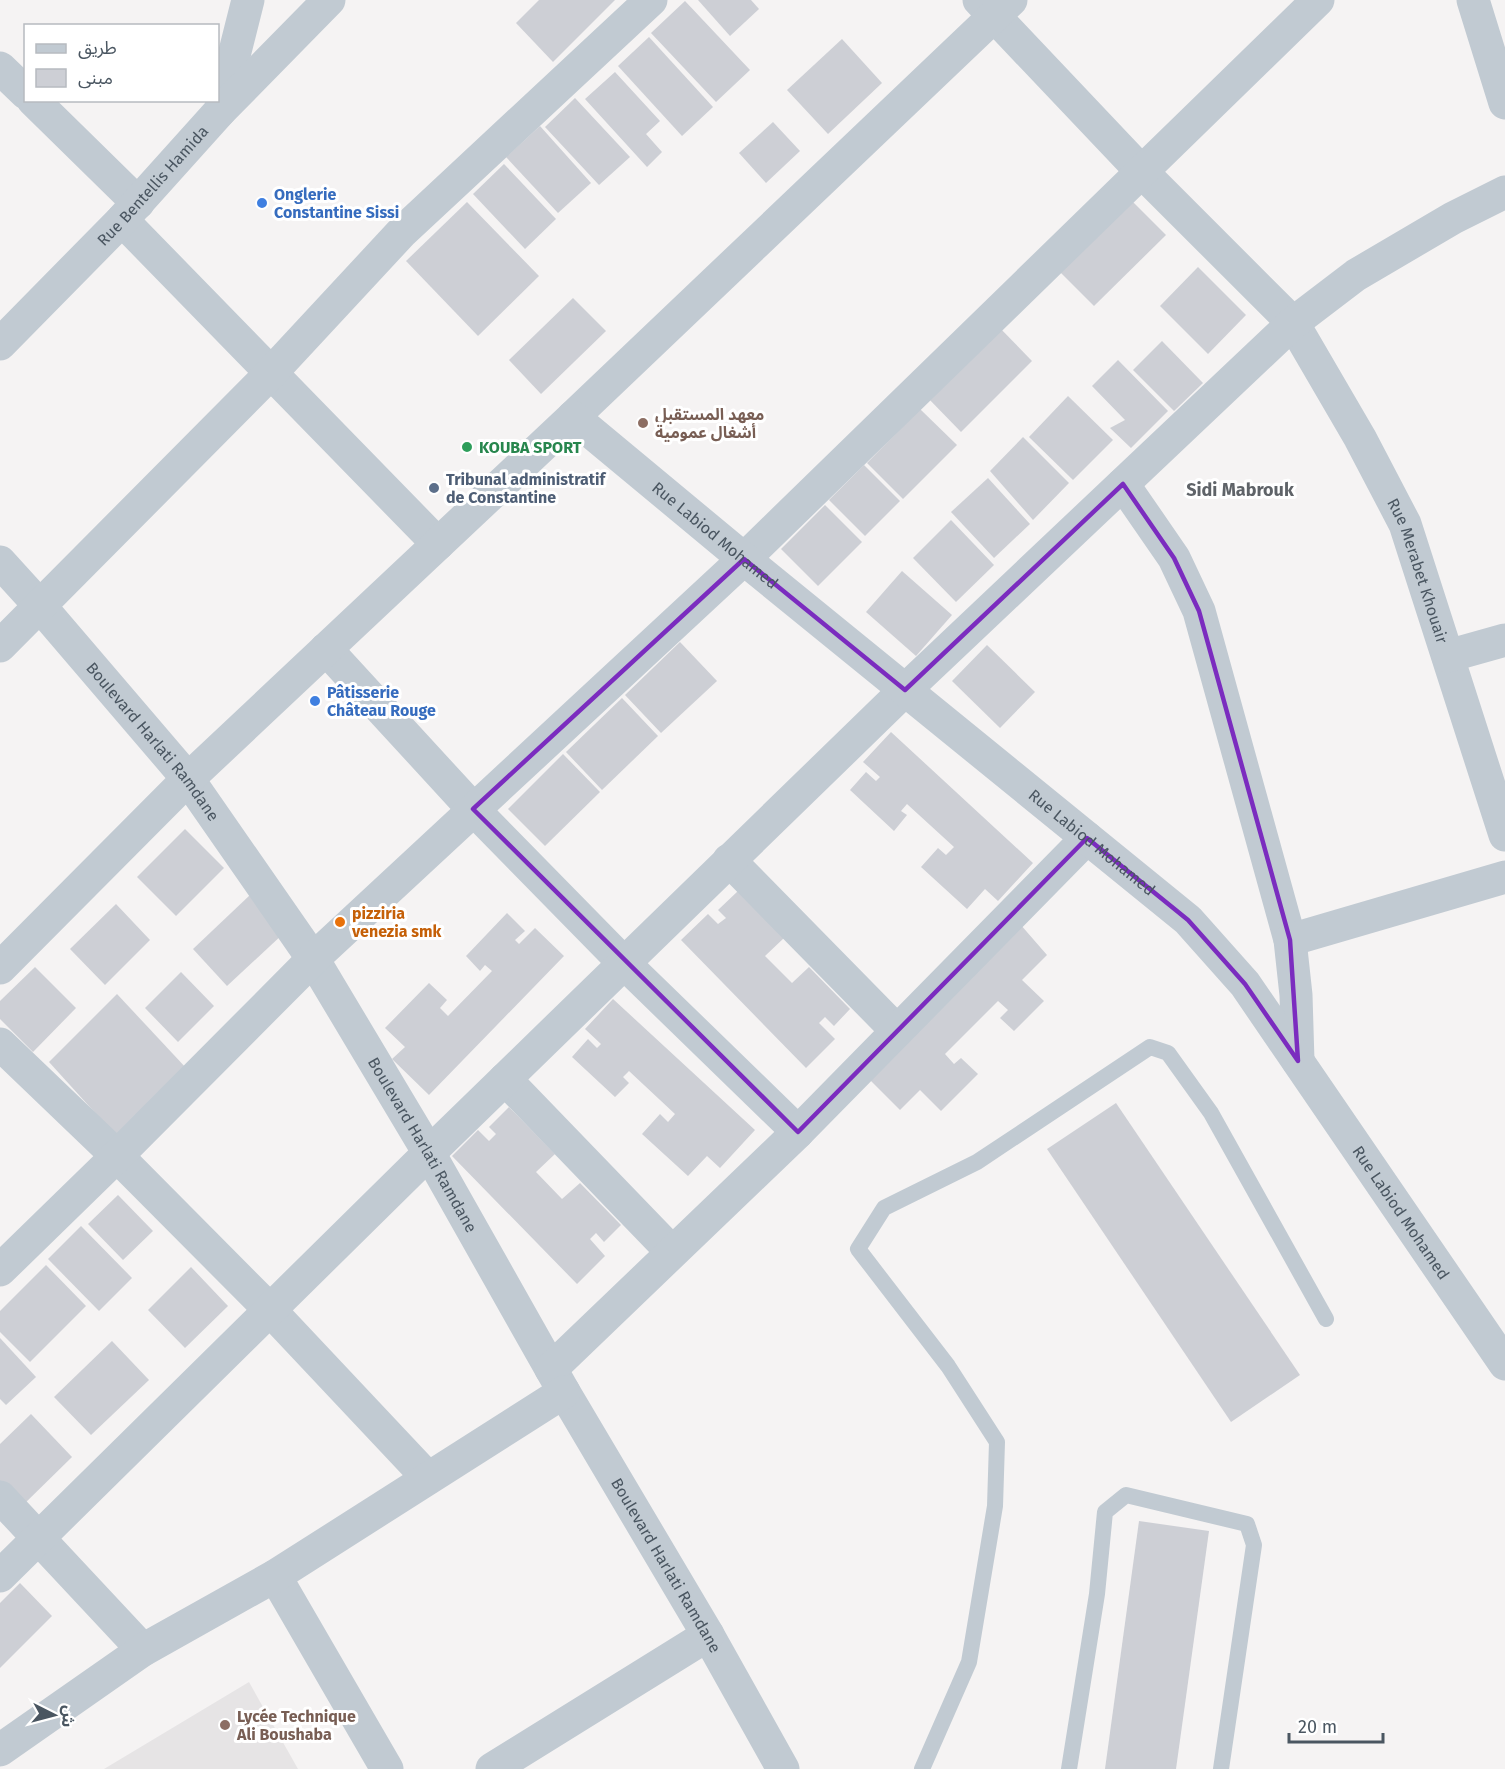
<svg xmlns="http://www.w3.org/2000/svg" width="1505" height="1769" font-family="'Fira Sans','Noto Sans Arabic',sans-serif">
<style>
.education{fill:#e6e4e5}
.building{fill:#cdcfd5}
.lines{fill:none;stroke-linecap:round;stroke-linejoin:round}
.service{stroke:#c1cad2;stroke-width:16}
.minor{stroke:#c1cad2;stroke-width:33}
.tertiary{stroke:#c1cad2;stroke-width:33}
.marked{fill:none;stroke:#7b2cbf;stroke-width:4.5;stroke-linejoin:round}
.shop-dot{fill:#3f7fe0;stroke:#fff;stroke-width:2}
.education-dot{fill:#8d6e63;stroke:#fff;stroke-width:2}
.leisure-dot{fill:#2e9e5b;stroke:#fff;stroke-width:2}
.service-dot{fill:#5c6f8a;stroke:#fff;stroke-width:2}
.food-dot{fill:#e8710a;stroke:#fff;stroke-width:2}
.labels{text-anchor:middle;stroke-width:6;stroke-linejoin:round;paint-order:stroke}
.street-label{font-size:16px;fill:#4a5661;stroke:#fff}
.shop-label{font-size:16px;font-weight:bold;fill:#366cbe;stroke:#fff;text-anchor:start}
.education-label{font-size:16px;font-weight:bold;fill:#785e54;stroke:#fff;text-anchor:start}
.leisure-label{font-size:16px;font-weight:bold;fill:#27864d;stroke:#fff;text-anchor:start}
.service-label{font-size:16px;font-weight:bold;fill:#4e5e75;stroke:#fff;text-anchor:start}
.food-label{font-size:16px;font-weight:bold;fill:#c56008;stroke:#fff;text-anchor:start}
.neighbourhood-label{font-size:18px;font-weight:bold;fill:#5f6368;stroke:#fff}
</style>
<rect width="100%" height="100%" fill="#f5f3f3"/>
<!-- education -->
<path class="education" d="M249,1682L298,1769H104Z"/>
<!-- building -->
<g class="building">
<path d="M539,0H615L553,62L516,23Z"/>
<path d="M698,0H751L759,9L730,36Z"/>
<path d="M685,1L750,70L716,102L651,33Z"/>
<path d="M649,37L713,107L682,136L618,66Z"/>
<path d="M842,39L882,83L828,134L787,90Z"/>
<path d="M615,72L660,121L646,134L662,152L647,167L585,99Z"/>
<path d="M575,98L630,157L599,185L545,127Z"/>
<path d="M773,122L800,151L766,183L739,153Z"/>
<path d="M540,126L591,183L558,213L506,157Z"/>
<path d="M504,164L556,219L525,249L473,194Z"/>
<path d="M1129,198L1166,235L1094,306L1057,269Z"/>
<path d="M467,202L539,276L478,336L406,261Z"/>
<path d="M1198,267L1246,315L1208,354L1160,306Z"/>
<path d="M573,298L606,331L541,394L509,360Z"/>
<path d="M997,325L1032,361L961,432L926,396Z"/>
<path d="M1162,341L1203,383L1174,411L1133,370Z"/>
<path d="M1118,360L1168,411L1131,448L1110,428L1125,420L1092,386Z"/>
<path d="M1068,396L1113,440L1073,480L1029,437Z"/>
<path d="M920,409L957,445L903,499L867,463Z"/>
<path d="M1023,437L1069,483L1033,520L990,471Z"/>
<path d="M864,465L900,501L865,536L829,500Z"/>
<path d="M988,478L1030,524L994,558L951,512Z"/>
<path d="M825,505L862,542L818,586L781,549Z"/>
<path d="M951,520L994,565L956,602L913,558Z"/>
<path d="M902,571L952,615L916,656L866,612Z"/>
<path d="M680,642L717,681L661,733L625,695Z"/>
<path d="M987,645L1035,692L1000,728L952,681Z"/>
<path d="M622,698L658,736L602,790L566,752Z"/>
<path d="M891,732L1033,863L998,901L985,889L967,909L921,867L938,848L946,855L954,847L907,804L901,811L907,815L894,831L850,790L866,772L876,781L880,777L863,762Z"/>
<path d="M563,754L600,792L545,846L508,809Z"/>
<path d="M185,829L224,868L176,916L137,877Z"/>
<path d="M738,891L784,938L765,956L792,983L809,967L850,1009L834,1026L825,1017L819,1023L835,1039L806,1068L681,940L708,914L718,924L726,918L718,910Z"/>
<path d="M250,895L284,933L227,986L193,949Z"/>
<path d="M116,904L150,940L105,985L70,949Z"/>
<path d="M507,913L525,931L515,940L519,944L535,928L564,956L429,1095L392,1059L405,1047L385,1028L429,983L447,1000L440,1008L448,1016L492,971L485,965L480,971L466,956Z"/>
<path d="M1020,924L1047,955L1022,980L1044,1001L1014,1031L1000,1018L1008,1010L998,1001L945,1054L954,1064L961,1058L978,1074L941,1111L920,1090L900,1110L869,1079Z"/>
<path d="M35,967L76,1008L33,1052L0,1019V1001Z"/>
<path d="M181,972L214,1006L178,1042L145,1008Z"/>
<path d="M117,994L187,1069L118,1138L49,1062Z"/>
<path d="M613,999L755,1130L720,1168L707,1156L688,1176L642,1134L660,1114L668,1122L675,1114L629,1071L623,1077L629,1083L615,1097L572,1057L588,1039L597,1048L601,1044L585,1029Z"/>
<path d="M1116,1103L1300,1375L1231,1422L1047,1149Z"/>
<path d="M509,1107L555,1154L536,1172L562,1199L580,1183L621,1225L604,1242L596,1233L590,1239L605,1256L577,1284L452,1156L478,1130L489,1141L496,1134L489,1127Z"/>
<path d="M118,1195L153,1231L123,1260L88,1224Z"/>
<path d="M81,1226L132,1278L99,1311L48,1259Z"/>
<path d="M46,1265L86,1306L30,1362L0,1332V1311Z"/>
<path d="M191,1267L228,1306L185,1348L148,1310Z"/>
<path d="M0,1338L36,1377L6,1405L0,1399Z"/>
<path d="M112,1341L149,1380L91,1435L54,1397Z"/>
<path d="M31,1414L72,1457L20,1508L0,1487V1444Z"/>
<path d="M1139,1521L1209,1531L1176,1769H1105Z"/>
<path d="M20,1583L52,1616L0,1668V1603Z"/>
</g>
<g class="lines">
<!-- service -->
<g class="service">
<path d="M922,1769L969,1662L995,1506L997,1442L948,1366L858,1249L884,1208L977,1162L1150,1047L1168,1053L1211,1113L1326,1319"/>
<path d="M1069,1769L1097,1594L1105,1512L1126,1495L1247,1524L1254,1545L1221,1769"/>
</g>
<!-- minor -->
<g class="minor">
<path id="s1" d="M979,0L1142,172L1293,323L1360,438L1405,524L1505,835"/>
<path d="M1473,0L1505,103"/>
<path d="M0,68L26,93"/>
<path d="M33,100L138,203"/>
<path d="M220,111L248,0"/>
<path d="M122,220L438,544"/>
<path id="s2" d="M0,344L122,220L220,111L329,0"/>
<path d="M573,417L1011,0"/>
<path d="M1123,484L1174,558L1199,611L1290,940L1296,995L1298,1061"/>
<path id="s3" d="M0,562L40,606L188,779L313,959L429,1153L564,1392L708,1635L783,1769"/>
<path d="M0,646L271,373L401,233L651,0"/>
<path d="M326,649L473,809L624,963L798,1132"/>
<path d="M1448,656L1505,640"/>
<path d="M729,860L897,1031"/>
<path d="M1290,940L1505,877"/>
<path d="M0,1044L117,1156L269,1309L428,1478"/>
<path d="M505,1079L672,1252"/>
<path d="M0,1270L117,1156L313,959L744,559L1318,0"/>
<path d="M551,1369L798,1132L1087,838"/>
<path d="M0,1497L143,1650"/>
<path d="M0,1576L429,1153L905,690L1293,323L1356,275L1453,218L1505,192"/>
<path d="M275,1576L387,1769"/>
<path d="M0,1750L143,1650L275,1576L564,1392"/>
<path d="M492,1769L708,1635"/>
</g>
<!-- tertiary -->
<path class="tertiary" id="s4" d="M0,968L188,779L573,417L744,559L1188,920L1245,984L1505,1364"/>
</g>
<!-- marked area -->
<path class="marked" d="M1123,484L1174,558L1199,611L1290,940L1298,1061L1245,984L1188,920L1087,838L798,1132L473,809L744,559L905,690Z"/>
<!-- markers -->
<g class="shop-dot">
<circle cx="262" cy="203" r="6"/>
<circle cx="315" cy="701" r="6"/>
</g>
<g class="education-dot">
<circle cx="643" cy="423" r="6"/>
<circle cx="225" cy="1725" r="6"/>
</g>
<circle class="leisure-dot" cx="467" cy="447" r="6"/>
<circle class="service-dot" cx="434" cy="488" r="6"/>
<circle class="food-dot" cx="340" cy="922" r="6"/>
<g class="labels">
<!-- street labels -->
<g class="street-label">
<text dy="6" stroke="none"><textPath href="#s2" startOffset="220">Rue Bentellis Hamida</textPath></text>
<text dy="6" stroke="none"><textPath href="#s4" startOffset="980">Rue Labiod Mohamed</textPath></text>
<text dy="6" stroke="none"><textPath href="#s1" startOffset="729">Rue Merabet Khouair</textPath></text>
<text dy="6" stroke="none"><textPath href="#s3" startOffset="236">Boulevard Harlati Ramdane</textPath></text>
<text dy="6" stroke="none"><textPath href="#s4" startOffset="1466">Rue Labiod Mohamed</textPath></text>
<text dy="6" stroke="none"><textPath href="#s3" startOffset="722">Boulevard Harlati Ramdane</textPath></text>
<text dy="6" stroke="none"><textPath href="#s4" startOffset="1952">Rue Labiod Mohamed</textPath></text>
<text dy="6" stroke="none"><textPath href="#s3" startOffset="1208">Boulevard Harlati Ramdane</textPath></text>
</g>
<!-- shop labels -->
<g class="shop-label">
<text x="274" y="200">Onglerie<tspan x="274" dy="18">Constantine Sissi</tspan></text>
<text x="327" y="698">Pâtisserie<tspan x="327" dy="18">Château Rouge</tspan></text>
</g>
<!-- education labels -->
<g class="education-label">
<text x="655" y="420">معهد المستقبل<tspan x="655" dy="18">أشغال عمومية</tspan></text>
<text x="237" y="1722">Lycée Technique<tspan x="237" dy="18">Ali Boushaba</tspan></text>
</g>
<!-- leisure labels -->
<g class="leisure-label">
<text x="479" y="453">KOUBA SPORT</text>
</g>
<!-- service labels -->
<g class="service-label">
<text x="446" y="485">Tribunal administratif<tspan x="446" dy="18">de Constantine</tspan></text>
</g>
<!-- food labels -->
<g class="food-label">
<text x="352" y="919">pizziria<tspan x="352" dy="18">venezia smk</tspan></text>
</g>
<!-- neighbourhood labels -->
<g class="neighbourhood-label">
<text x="1240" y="496">Sidi Mabrouk</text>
</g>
</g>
<!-- legend -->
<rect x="24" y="24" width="195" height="78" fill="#ffffff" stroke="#b7bbc0" stroke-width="1.5"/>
<rect x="36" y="44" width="30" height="9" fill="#c1cad2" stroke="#b7bbc0" stroke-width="1.5"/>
<text x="78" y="54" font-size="18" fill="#4a5661">طريق</text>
<rect x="36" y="69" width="30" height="18" fill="#cdcfd5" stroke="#b7bbc0" stroke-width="1.5"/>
<text x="78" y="84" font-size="18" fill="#4a5661">مبنى</text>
<!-- north arrow -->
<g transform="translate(54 1715) rotate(96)" stroke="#ffffff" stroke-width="4.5" paint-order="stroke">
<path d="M0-4.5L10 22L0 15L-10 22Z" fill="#4a5661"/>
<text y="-9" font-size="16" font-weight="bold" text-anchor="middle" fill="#4a5661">ش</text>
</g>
<!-- scale -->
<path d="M1289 1733v9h94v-9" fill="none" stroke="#4a5661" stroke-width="3"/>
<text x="1298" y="1733" font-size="18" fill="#4a5661" stroke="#ffffff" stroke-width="4.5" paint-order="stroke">20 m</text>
</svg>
